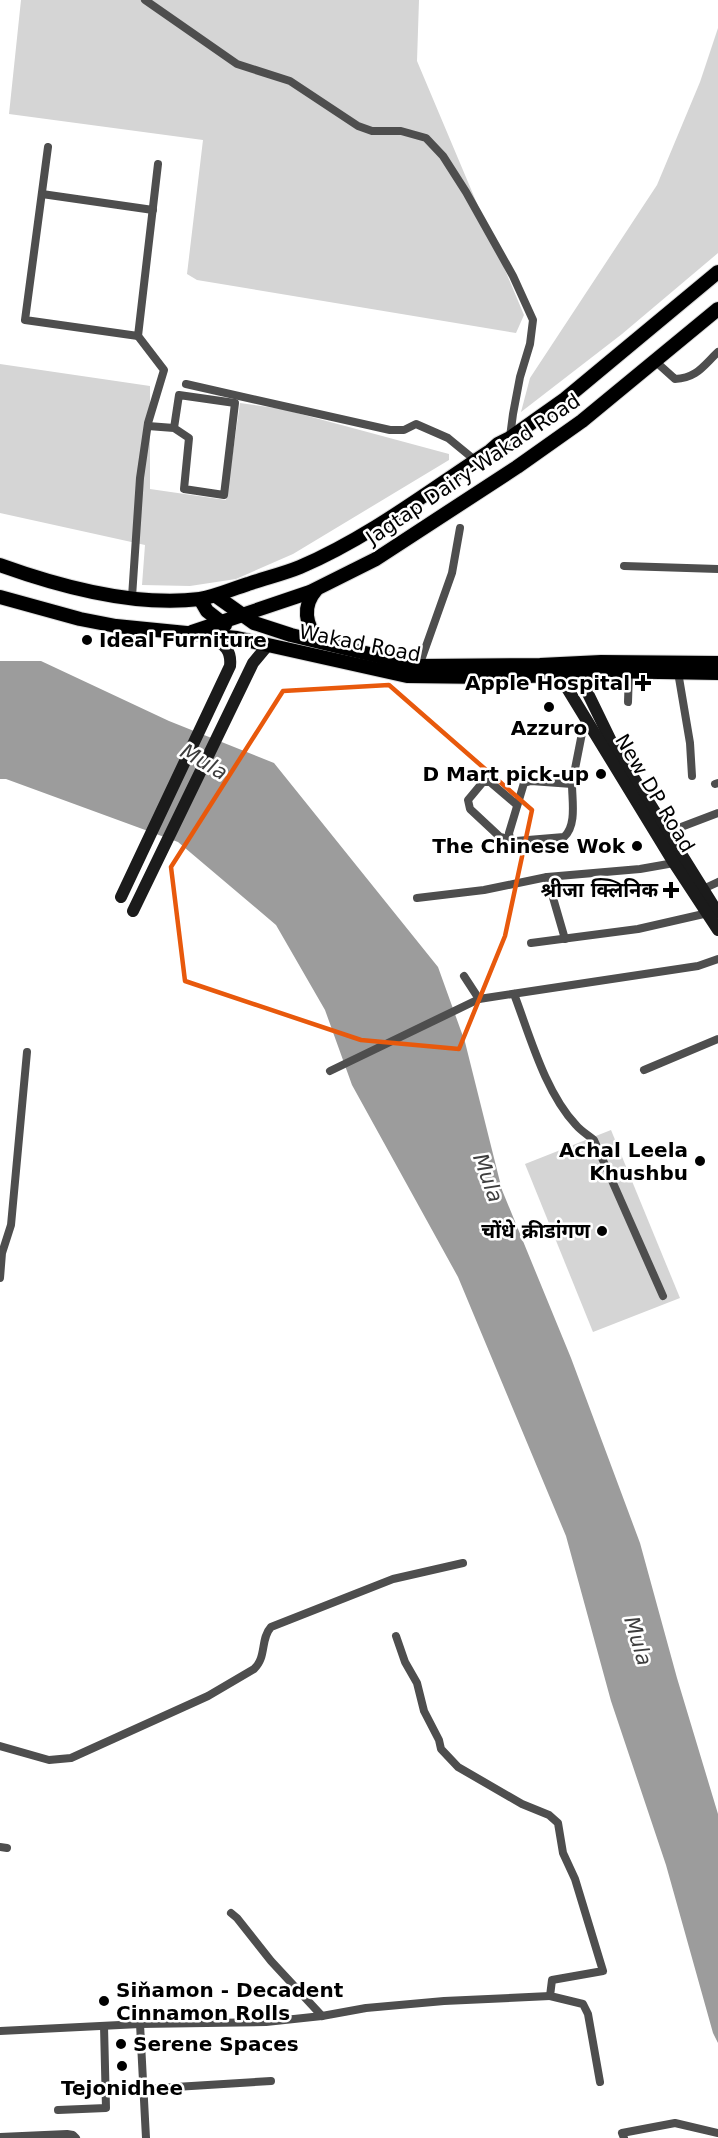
<svg xmlns="http://www.w3.org/2000/svg" width="718" height="2138" font-family="'DejaVu Sans','Noto Sans Devanagari',sans-serif">
<style>
.green{fill:#d5d5d5}
.water{fill:#9c9c9c}
.lines{fill:none;stroke-linecap:round;stroke-linejoin:round}
.primary-casing{stroke:#dbdbdb;stroke-width:16}
.minor{stroke:#4e4e4e;stroke-width:8}
.secondary{stroke:#1b1b1b;stroke-width:12}
.primary{stroke:#000;stroke-width:14}
.marked{fill:none;stroke:#e8590c;stroke-width:4.5;stroke-linejoin:round}
.poi-dot{fill:#000;stroke:#fff;stroke-width:2}
.labels{text-anchor:middle;stroke-width:5;stroke-linejoin:round;paint-order:stroke}
.street-label{font-size:20px;fill:#000;stroke:#fff}
.poi-label{font-size:20px;font-weight:bold;fill:#000;stroke:#fff;text-anchor:end}
.water-label{font-size:21px;font-style:italic;fill:#3d3d3d;stroke:#fff}
</style>
<rect width="100%" height="100%" fill="#fff"/>
<!-- green -->
<g class="green">
<path d="M21,0H419L417,61L524,315L516,333L197,280L187,274L203,140L9,114Z"/>
<path d="M718,28V253L622,334L521,412L530,378L657,185L700,82Z"/>
<path d="M0,364L150,386V489L226,500L240,403L282,409L449,454V460L293,554L236,579L190,586L142,585L145,545L0,513Z"/>
<path d="M611,1130L680,1298L593,1332L525,1164Z"/>
</g>
<!-- water -->
<path class="water" d="M0,661H41L169,721L274,763L438,967L465,1042L502,1190L571,1358L640,1543L677,1678L718,1814V2043L713,2033L666,1865L611,1701L566,1536L458,1277L352,1085L325,1010L276,925L178,842L6,779H0Z"/>
<g class="lines">
<defs>
<g id="primary">
<path d="M0,565C61,587 135,607 200,599C217,596 232,589 248,584C265,578 283,574 300,567C368,538 429,491 490,451L498,444L510,438L565,399L718,272"/>
<path d="M316,590C302,606 305,625 319,641"/>
<path d="M216,596L254,623L291,635L419,666L540,665L601,662L718,663"/>
<path d="M0,597L80,619L116,626L237,638L407,676L488,677L564,675L601,671L718,673"/>
<path d="M200,599L207,611L225,625"/>
<path d="M192,632L310,592L376,559L517,467L582,421L718,309"/>
</g>
</defs>
<!-- primary casing -->
<use href="#primary" class="primary-casing"/>
<!-- minor -->
<g class="minor">
<path d="M145,0L237,64L290,81L358,126L372,131H401L426,138L443,156L466,192L513,276L533,320L530,344L520,377L513,414L510,437"/>
<path d="M48,147L25,320L138,336L158,164"/>
<path d="M42,194L153,210"/>
<path d="M655,361L675,379C697,378 703,366 718,352"/>
<path d="M186,384L390,430H404L416,424L448,438L476,461"/>
<path d="M148,426L174,428L189,438L184,489L224,495L235,403L179,395L174,428"/>
<path d="M624,566L718,569"/>
<path d="M132,597L140,478L148,423L164,370L138,336"/>
<path d="M419,666L452,573L460,528"/>
<path d="M678,672L690,743L692,776"/>
<path d="M628,702L629,671"/>
<path d="M572,784C572,800 577,826 564,837L516,841L510,839L509,833L524,783L531,781L572,784L585,718"/>
<path d="M715,784L718,783"/>
<path d="M668,832L718,813"/>
<path d="M510,839L500,837L470,809L468,800L483,782H490L517,805"/>
<path d="M547,877L565,939"/>
<path d="M703,889L718,882"/>
<path d="M417,898L484,890L547,877L640,869L674,863"/>
<path d="M531,943L638,929L708,913"/>
<path d="M464,976L479,999"/>
<path d="M514,994C530,1036 545,1092 576,1125C581,1131 588,1135 594,1140L663,1296"/>
<path d="M644,1070L718,1039"/>
<path d="M330,1071L479,999L698,966L718,959"/>
<path d="M0,1278L2,1253L11,1225L27,1052"/>
<path d="M396,1636L405,1662L417,1683L424,1711L439,1740L441,1749L458,1767L522,1804L549,1815L558,1823L563,1853L575,1879L603,1971L552,1980L550,1996L583,2004L588,2014L600,2082"/>
<path d="M0,1746L49,1760L71,1758L208,1696L254,1669C267,1657 260,1639 271,1627L393,1579L463,1563"/>
<path d="M0,1847L7,1848"/>
<path d="M231,1913L237,1918L271,1961L322,2016"/>
<path d="M140,2024L146,2138"/>
<path d="M0,2031L140,2024L266,2022L322,2016L366,2008L444,2001L550,1996"/>
<path d="M143,2089L271,2081"/>
<path d="M58,2110L106,2108L104,2026"/>
<path d="M0,2137L67,2134L73,2135L76,2138"/>
<path d="M624,2138L622,2133L675,2123L718,2133"/>
</g>
<!-- secondary -->
<g class="secondary">
<path d="M578,673L612,743L718,913"/>
<path d="M564,675L567,688L674,863L718,930"/>
<path d="M121,897L230,666C232,648 222,644 209,635"/>
<path d="M133,911L253,663L268,645"/>
</g>
<!-- primary -->
<use href="#primary" class="primary"/>
</g>
<!-- marked area -->
<path class="marked" d="M389,685L532,810L505,936L459,1049L361,1040L185,981L171,867L283,691Z"/>
<!-- markers -->
<g class="poi-dot">
<circle cx="87" cy="640" r="6"/>
<path d="M640 674h6v6h6v6h-6v6h-6v-6h-6v-6h6z"/>
<circle cx="549" cy="707" r="6"/>
<circle cx="601" cy="774" r="6"/>
<circle cx="637" cy="846" r="6"/>
<path d="M668 881h6v6h6v6h-6v6h-6v-6h-6v-6h6z"/>
<circle cx="700" cy="1161" r="6"/>
<circle cx="602" cy="1231" r="6"/>
<circle cx="104" cy="2001" r="6"/>
<circle cx="121" cy="2044" r="6"/>
<circle cx="122" cy="2066" r="6"/>
</g>
<g class="labels">
<!-- street labels -->
<g class="street-label">
<text transform="translate(473 469) rotate(-34)" y="7">Jagtap Dairy-Wakad Road</text>
<text transform="translate(360 643) rotate(11)" y="7">Wakad Road</text>
<text transform="translate(655 793) rotate(59)" y="7">New DP Road</text>
</g>
<!-- poi labels -->
<g class="poi-label">
<text x="99" y="647" text-anchor="start">Ideal Furniture</text>
<text x="630" y="690">Apple Hospital</text>
<text x="549" y="735" text-anchor="middle">Azzuro</text>
<text x="589" y="781">D Mart pick-up</text>
<text x="625" y="853">The Chinese Wok</text>
<text x="658" y="897">श्रीजा क्लिनिक</text>
<text x="688" y="1157">Achal Leela<tspan x="688" dy="23">Khushbu</tspan></text>
<text x="590" y="1238">चोंधे क्रीडांगण</text>
<text x="116" y="1997" text-anchor="start">Siňamon - Decadent<tspan x="116" dy="23">Cinnamon Rolls</tspan></text>
<text x="133" y="2051" text-anchor="start">Serene Spaces</text>
<text x="122" y="2095" text-anchor="middle">Tejonidhee</text>
</g>
<!-- water labels -->
<g class="water-label">
<text transform="translate(204 762) rotate(30)" y="7">Mula</text>
<text transform="translate(488 1178) rotate(70)" y="7">Mula</text>
<text transform="translate(638 1641) rotate(73)" y="7">Mula</text>
</g>
</g>
</svg>
